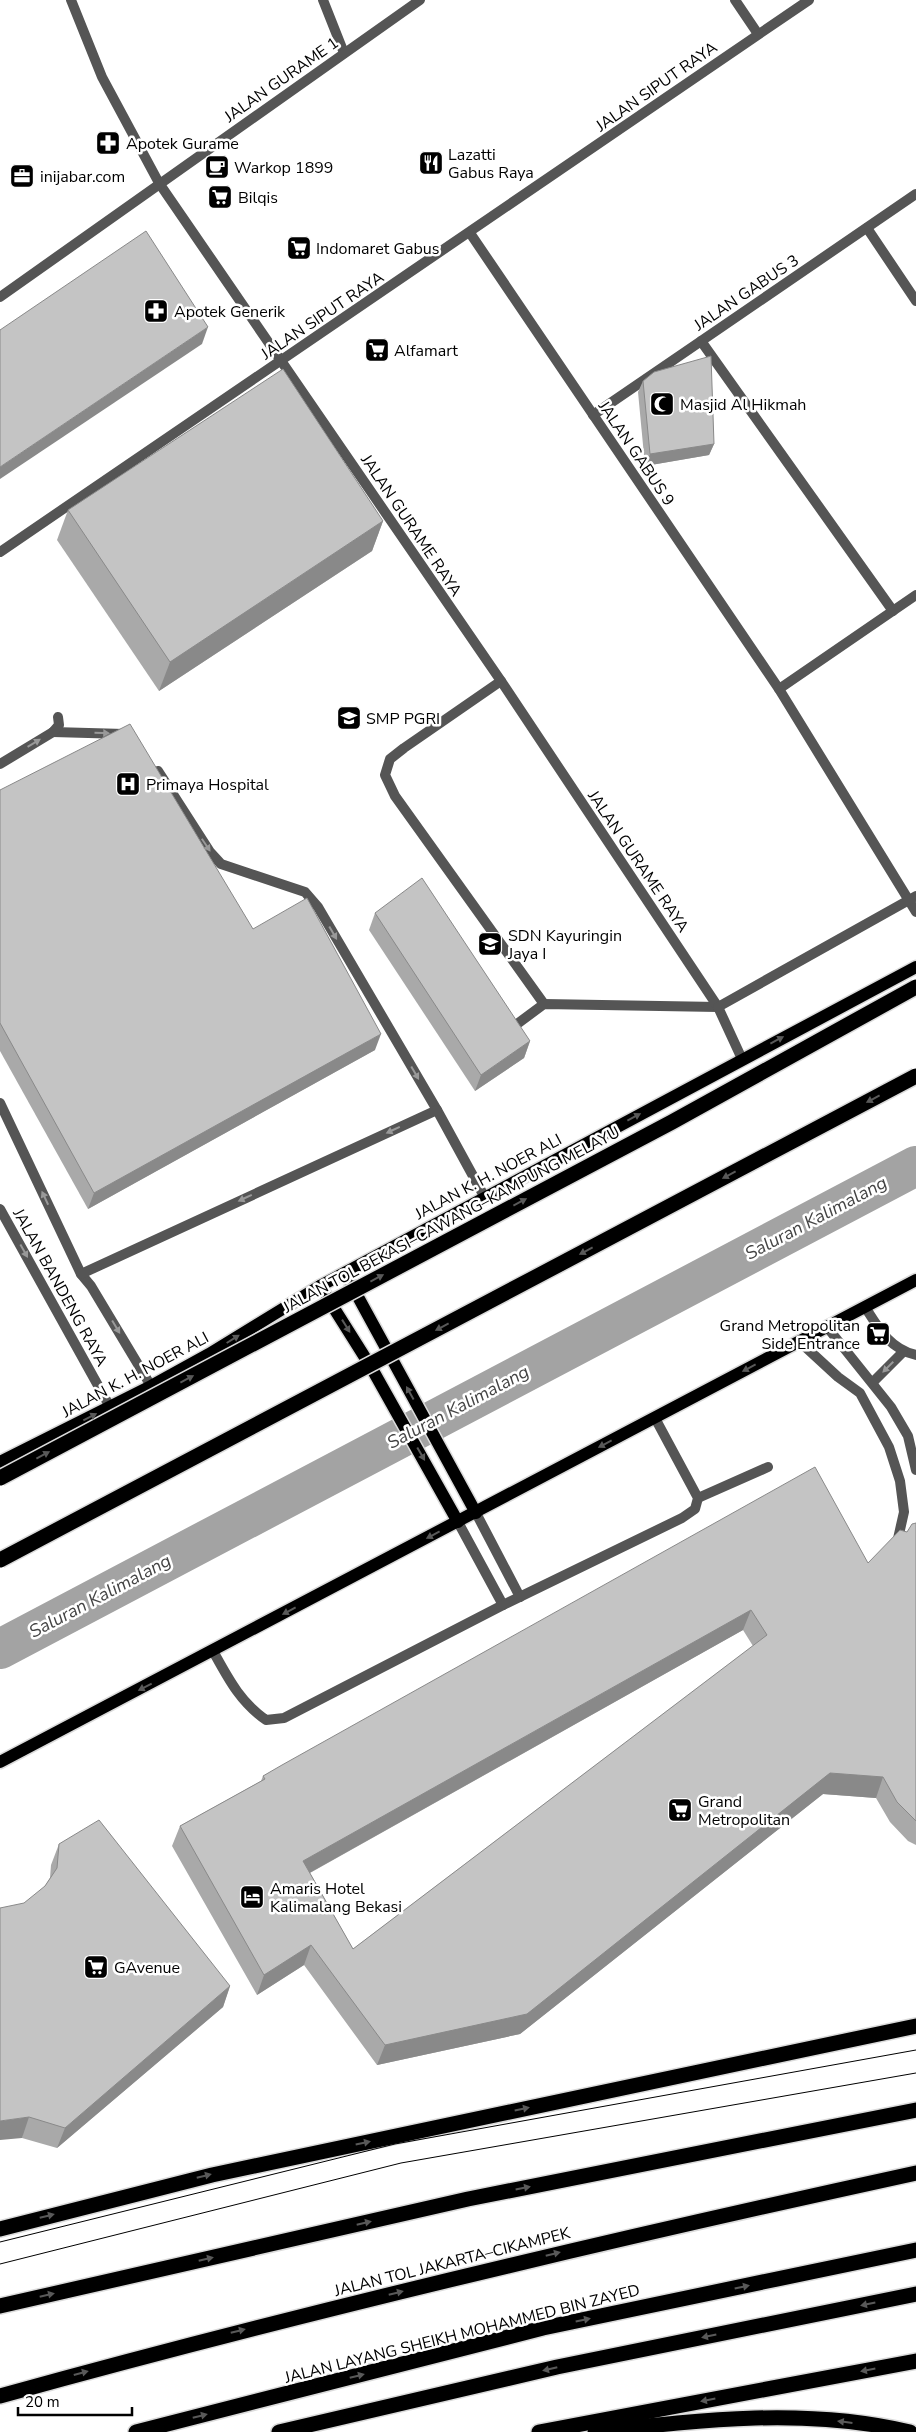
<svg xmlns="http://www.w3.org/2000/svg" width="916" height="2432" font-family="'Nunito Sans',sans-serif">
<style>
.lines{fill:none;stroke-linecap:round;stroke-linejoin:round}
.canal{stroke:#a3a3a3;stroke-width:40}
.primary-casing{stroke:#dbdbdb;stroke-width:15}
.motorway-casing{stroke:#dbdbdb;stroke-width:18}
.service{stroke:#555;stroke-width:10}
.minor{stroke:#555;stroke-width:10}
.primary{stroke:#000;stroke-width:12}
.motorway{stroke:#000;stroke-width:15}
.tram{stroke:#000;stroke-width:1}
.motorway-bridge-casing{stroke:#dbdbdb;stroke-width:18;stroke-linecap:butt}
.motorway-bridge{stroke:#000;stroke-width:15}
.wall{fill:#a9a9a9;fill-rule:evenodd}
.shaded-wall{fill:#898989}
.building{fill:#c4c4c4;stroke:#898989;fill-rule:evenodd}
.oneway{fill:#999}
.oneway2{fill:#595959}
.labels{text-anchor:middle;stroke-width:5;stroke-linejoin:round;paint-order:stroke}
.street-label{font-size:16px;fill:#000;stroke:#fff}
.poi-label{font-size:16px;fill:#000;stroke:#fff;text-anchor:start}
.water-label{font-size:18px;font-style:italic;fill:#444;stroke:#fff}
</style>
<rect width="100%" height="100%" fill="#fff"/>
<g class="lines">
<!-- canal -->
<path class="canal" d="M0,1649L916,1166"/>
<defs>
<g id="primary">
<path d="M345,1273L476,1513"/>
<path d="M320,1286L371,1367L458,1522"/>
<path d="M0,1462L151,1386L209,1354L320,1286L916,967"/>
<path d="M0,1762L916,1280"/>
</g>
<g id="motorway">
<path d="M0,2229L212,2175L916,2026"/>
<path d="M0,2306L468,2199L916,2110"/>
<path d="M0,2396C303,2312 609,2240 916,2173"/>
<path d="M136,2432L543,2328L916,2250"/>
<path d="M279,2432L557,2367L916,2294"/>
<path d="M539,2432L916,2361"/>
<path d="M595,2432C699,2420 806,2407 910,2432"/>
</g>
</defs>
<!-- primary casing -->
<use href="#primary" class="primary-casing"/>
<!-- motorway casing -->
<use href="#motorway" class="motorway-casing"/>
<!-- service -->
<g class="service">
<path d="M501,681L404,748L390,759L385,775L395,796L544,1004"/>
<path d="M53,732L124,734"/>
<path d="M0,764L53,732L59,725L58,717"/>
<path d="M158,771L210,852L221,864L305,892L318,907L437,1110L484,1196"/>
<path d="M513,1027L544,1004L718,1007"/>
<path d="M0,1103L81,1274L91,1286L151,1386"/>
<path d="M81,1274L437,1110"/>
<path d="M865,1307C879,1329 890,1349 916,1355"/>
<path d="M827,1327L891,1407L908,1436L916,1470"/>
<path d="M800,1342L838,1377L860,1393L889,1447L900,1481L904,1512L897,1543"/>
<path d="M873,1382L903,1352"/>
<path d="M698,1498L768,1467"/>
<path d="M476,1513L520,1597"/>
<path d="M458,1522L503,1605"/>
<path d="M213,1651C228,1678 240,1702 266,1720L284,1718L503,1605L682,1518L695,1509L698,1498L655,1418"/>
</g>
<!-- minor -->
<g class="minor">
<path d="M71,0L102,77L159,183L501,681L718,1007L742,1059"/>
<path d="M323,0L344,53"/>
<path d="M735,0L758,34"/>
<path d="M867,228L916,301"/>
<path d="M470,233L779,689L916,912"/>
<path d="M0,297L420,0"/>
<path d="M701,341L893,611"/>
<path d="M593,415L916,194"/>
<path d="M0,552L809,0"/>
<path d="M779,689L916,595"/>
<path d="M718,1007L916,896"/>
<path d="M0,1209L110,1407"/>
</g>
<!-- primary -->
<use href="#primary" class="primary"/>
<!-- motorway -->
<use href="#motorway" class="motorway"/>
<!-- tram -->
<g class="tram">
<path d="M0,2242L395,2144L916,2050"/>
<path d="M0,2264L401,2163L916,2073"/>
</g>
<defs>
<g id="motorway-bridge">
<path d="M0,1478L672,1122L916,987"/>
<path d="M0,1560L916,1076"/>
</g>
</defs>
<!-- motorway-bridge casing -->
<use href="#motorway-bridge" class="motorway-bridge-casing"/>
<!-- motorway-bridge -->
<use href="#motorway-bridge" class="motorway-bridge"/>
</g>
<!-- wall -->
<g class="wall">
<path d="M643,381L714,444L709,455L645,466L638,392Z"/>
<path d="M68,510L383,521L372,551L159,691L57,540Z"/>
<path d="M0,790L253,929L375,1050L88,1209L0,1051Z"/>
<path d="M375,913L530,1041L524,1058L475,1091L369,930Z"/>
<path d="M916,1523V1845L908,1841L890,1822L876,1798L823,1794L520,2034L377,2065L304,1965L257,1995L172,1846L180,1826L261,1781L263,1776L868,1563L907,1532ZM743,1630L753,1646L353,1949L310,1873Z"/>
<path d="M59,1844L230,1986L223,2007L57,2148L22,2138L45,1886L50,1878L51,1865Z"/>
</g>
<!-- shaded-wall -->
<g class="shaded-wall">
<path d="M208,327L202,344L0,479V467Z"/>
<path d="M714,444L709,455L645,466L650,454Z"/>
<path d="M383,521L372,551L159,691L170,662Z"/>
<path d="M381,1034L375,1050L88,1209L94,1193Z"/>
<path d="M530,1041L524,1058L475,1091L481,1075Z"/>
<path d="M751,1610L743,1630L295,1881L303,1861Z"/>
<path d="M830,1773L883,1777L876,1798L823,1794L520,2034L377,2065L385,2045Z"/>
<path d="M311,1945L304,1965L257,1995L264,1975Z"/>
<path d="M230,1986L223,2007L57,2148L65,2128Z"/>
<path d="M29,2117L22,2138L0,2140V2121Z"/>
</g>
<!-- building -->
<g class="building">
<path d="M146,231L208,327L0,467V330Z"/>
<path d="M711,356L714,444L650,454L643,381L654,372Z"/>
<path d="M283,369L383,521L170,662L68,510Z"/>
<path d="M130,724L253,929L307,898L381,1034L94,1193L0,1023V790Z"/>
<path d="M422,878L530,1041L481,1075L375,913Z"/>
<path d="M815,1467L868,1563L900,1530L907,1532L912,1524L916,1523V1821L897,1802L883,1777L830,1773L527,2014L385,2045L311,1945L264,1975L180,1826L265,1779L263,1776L282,1765ZM751,1610L767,1635L353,1949L303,1861Z"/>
<path d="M99,1820L230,1986L65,2128L29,2117L0,2121V1908L24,1903L45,1886L57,1868L59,1844Z"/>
</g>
<!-- one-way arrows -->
<defs><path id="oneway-solid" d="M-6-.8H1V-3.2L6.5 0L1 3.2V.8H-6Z" transform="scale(1.25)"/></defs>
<g class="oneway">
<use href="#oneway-solid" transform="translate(102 733) rotate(2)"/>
<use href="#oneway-solid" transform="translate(34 743) rotate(-31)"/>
<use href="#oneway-solid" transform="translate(206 845) rotate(56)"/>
<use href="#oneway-solid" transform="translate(333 933) rotate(60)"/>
<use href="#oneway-solid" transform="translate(415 1073) rotate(60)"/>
<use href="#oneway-solid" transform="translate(393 1130) rotate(155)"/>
<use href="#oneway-solid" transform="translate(45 1198) rotate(-115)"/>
<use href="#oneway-solid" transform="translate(245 1198) rotate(155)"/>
<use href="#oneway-solid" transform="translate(24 1251) rotate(61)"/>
<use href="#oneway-solid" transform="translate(116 1327) rotate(59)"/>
<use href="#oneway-solid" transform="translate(888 1367) rotate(135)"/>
</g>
<g class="oneway2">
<use href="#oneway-solid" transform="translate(777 1040) rotate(-28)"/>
<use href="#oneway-solid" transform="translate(873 1099) rotate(152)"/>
<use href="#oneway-solid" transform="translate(634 1117) rotate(-28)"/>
<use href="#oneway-solid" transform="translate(729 1175) rotate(152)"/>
<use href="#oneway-solid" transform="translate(520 1202) rotate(-28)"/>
<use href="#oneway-solid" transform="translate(586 1251) rotate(152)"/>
<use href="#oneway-solid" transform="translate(377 1278) rotate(-28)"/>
<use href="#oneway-solid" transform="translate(346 1326) rotate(58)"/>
<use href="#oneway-solid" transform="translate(442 1327) rotate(152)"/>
<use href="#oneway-solid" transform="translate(233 1339) rotate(-32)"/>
<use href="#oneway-solid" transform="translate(749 1368) rotate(152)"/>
<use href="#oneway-solid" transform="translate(187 1379) rotate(-28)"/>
<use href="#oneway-solid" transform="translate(410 1393) rotate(-119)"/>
<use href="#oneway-solid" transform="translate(90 1417) rotate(-27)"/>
<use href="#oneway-solid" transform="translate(605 1444) rotate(152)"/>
<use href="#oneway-solid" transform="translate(421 1454) rotate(60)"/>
<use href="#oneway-solid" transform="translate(43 1455) rotate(-28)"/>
<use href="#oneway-solid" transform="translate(433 1535) rotate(152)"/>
<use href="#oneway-solid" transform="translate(289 1611) rotate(152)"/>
<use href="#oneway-solid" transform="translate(145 1687) rotate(153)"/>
<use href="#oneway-solid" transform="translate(522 2109) rotate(-12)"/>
<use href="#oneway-solid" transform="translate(363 2143) rotate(-12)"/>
<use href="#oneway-solid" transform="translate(204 2176) rotate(-14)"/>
<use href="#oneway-solid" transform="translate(523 2188) rotate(-11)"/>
<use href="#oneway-solid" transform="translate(47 2216) rotate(-14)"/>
<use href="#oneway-solid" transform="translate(364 2223) rotate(-13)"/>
<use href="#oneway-solid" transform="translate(553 2254) rotate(-14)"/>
<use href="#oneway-solid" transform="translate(206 2259) rotate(-13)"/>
<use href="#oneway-solid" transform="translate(742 2287) rotate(-12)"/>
<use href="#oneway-solid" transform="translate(396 2293) rotate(-14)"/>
<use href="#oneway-solid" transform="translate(47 2295) rotate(-13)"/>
<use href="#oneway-solid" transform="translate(868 2304) rotate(168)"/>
<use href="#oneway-solid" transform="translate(583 2320) rotate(-12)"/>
<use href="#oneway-solid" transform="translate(238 2331) rotate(-14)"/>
<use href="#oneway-solid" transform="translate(709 2336) rotate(168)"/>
<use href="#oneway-solid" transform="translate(550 2369) rotate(167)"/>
<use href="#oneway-solid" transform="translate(868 2370) rotate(169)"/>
<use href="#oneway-solid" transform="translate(81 2373) rotate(-15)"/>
<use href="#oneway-solid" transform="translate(357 2376) rotate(-14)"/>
<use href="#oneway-solid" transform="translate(708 2400) rotate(169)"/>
<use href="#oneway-solid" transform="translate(200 2416) rotate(-14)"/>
<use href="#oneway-solid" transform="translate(845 2422) rotate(-173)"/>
</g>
<!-- icons -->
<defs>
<symbol id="pharmacy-square" viewBox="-11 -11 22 22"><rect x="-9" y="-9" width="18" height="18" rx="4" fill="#000" stroke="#fff"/><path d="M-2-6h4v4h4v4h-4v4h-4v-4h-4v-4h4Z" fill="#fff"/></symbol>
<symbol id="restaurant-square" viewBox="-11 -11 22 22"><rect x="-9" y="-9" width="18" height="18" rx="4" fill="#000" stroke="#fff"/><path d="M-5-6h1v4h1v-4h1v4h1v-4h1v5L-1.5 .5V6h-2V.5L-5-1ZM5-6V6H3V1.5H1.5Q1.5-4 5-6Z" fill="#fff"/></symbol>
<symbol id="cafe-square" viewBox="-11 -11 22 22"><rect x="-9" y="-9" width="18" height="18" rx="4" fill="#000" stroke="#fff"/><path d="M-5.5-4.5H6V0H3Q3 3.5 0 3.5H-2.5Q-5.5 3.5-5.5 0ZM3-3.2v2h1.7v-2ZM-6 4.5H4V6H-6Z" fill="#fff"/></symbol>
<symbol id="office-square" viewBox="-11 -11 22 22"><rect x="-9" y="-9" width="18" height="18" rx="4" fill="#000" stroke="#fff"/><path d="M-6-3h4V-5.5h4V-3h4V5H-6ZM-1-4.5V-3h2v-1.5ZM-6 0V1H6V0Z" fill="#fff"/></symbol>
<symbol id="supermarket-square" viewBox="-11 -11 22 22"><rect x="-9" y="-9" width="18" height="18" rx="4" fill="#000" stroke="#fff"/><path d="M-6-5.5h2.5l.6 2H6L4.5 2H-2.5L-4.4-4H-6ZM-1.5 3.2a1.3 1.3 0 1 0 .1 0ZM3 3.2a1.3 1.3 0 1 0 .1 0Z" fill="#fff"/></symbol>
<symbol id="mosque-square" viewBox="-11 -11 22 22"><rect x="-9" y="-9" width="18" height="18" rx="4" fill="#000" stroke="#fff"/><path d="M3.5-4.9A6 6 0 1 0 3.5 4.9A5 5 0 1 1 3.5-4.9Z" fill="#fff"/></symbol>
<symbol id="school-square" viewBox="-11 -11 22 22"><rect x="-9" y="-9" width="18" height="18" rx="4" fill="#000" stroke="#fff"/><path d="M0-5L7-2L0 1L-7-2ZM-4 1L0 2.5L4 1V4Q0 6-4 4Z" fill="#fff"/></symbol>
<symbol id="hospital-square" viewBox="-11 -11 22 22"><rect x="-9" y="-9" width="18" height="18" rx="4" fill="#000" stroke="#fff"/><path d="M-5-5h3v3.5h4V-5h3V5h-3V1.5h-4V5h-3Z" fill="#fff"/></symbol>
<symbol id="hotel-square" viewBox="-11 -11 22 22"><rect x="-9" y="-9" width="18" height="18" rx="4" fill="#000" stroke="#fff"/><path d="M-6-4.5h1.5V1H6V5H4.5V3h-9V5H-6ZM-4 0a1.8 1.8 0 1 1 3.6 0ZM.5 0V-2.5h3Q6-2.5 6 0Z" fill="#fff"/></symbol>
</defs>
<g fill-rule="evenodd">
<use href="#pharmacy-square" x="94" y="129" width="28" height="28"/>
<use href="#restaurant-square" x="417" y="149" width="28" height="28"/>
<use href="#cafe-square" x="203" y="153" width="28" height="28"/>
<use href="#office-square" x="8" y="162" width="28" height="28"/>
<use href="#supermarket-square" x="206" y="183" width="28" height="28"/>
<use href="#supermarket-square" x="285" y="234" width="28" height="28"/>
<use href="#pharmacy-square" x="142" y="297" width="28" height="28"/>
<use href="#supermarket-square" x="363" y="336" width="28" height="28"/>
<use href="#mosque-square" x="648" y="390" width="28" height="28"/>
<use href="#school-square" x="335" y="704" width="28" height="28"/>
<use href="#hospital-square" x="114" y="770" width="28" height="28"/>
<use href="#school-square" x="476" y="930" width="28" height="28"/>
<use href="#supermarket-square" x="864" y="1320" width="28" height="28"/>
<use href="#supermarket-square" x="666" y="1796" width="28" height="28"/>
<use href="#hotel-square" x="238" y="1883" width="28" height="28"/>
<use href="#supermarket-square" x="82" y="1953" width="28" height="28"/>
</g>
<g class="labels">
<!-- street labels -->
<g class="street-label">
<text transform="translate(281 79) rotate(-35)" y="6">JALAN GURAME 1</text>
<text transform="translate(656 86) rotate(-35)" y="6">JALAN SIPUT RAYA</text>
<text transform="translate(746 292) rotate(-34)" y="6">JALAN GABUS 3</text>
<text transform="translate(322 315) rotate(-34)" y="6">JALAN SIPUT RAYA</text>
<text transform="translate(637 453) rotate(56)" y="6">JALAN GABUS 9</text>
<text transform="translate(412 525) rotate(56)" y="6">JALAN GURAME RAYA</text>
<text transform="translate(639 861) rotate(56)" y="6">JALAN GURAME RAYA</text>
<text transform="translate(488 1176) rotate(-28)" y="6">JALAN K. H. NOER ALI</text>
<text transform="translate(451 1219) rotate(-28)" y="6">JALAN TOL BEKASI–CAWANG–KAMPUNG MELAYU</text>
<text transform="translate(61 1287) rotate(61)" y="6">JALAN BANDENG RAYA</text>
<text transform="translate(135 1374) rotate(-28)" y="6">JALAN K. H. NOER ALI</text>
<text transform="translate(452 2261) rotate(-14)" y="6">JALAN TOL JAKARTA–CIKAMPEK</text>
<text transform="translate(462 2333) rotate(-14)" y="6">JALAN LAYANG SHEIKH MOHAMMED BIN ZAYED</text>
</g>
<!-- poi labels -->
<g class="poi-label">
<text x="126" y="149">Apotek Gurame</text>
<text x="448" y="160">Lazatti<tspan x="448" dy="18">Gabus Raya</tspan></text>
<text x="234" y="173">Warkop 1899</text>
<text x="40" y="182">inijabar.com</text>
<text x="238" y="203">Bilqis</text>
<text x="316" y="254">Indomaret Gabus</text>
<text x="174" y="317">Apotek Generik</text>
<text x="394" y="356">Alfamart</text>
<text x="680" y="410">Masjid Al Hikmah</text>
<text x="366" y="724">SMP PGRI</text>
<text x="146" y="790">Primaya Hospital</text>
<text x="508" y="941">SDN Kayuringin<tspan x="508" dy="18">Jaya I</tspan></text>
<text x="860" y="1331" text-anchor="end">Grand Metropolitan<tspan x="860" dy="18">Side Entrance</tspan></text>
<text x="698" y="1807">Grand<tspan x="698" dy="18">Metropolitan</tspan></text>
<text x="270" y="1894">Amaris Hotel<tspan x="270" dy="18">Kalimalang Bekasi</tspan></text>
<text x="114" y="1973">GAvenue</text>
</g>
<!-- water labels -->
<g class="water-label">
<text transform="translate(816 1218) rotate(-28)" y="6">Saluran Kalimalang</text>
<text transform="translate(458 1407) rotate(-28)" y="6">Saluran Kalimalang</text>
<text transform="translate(100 1596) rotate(-28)" y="6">Saluran Kalimalang</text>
</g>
</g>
<!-- scale -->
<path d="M18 2407v8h114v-8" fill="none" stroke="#000000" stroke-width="2.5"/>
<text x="25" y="2407" font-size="15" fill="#000000" stroke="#ffffff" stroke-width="4" paint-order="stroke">20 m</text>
</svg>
